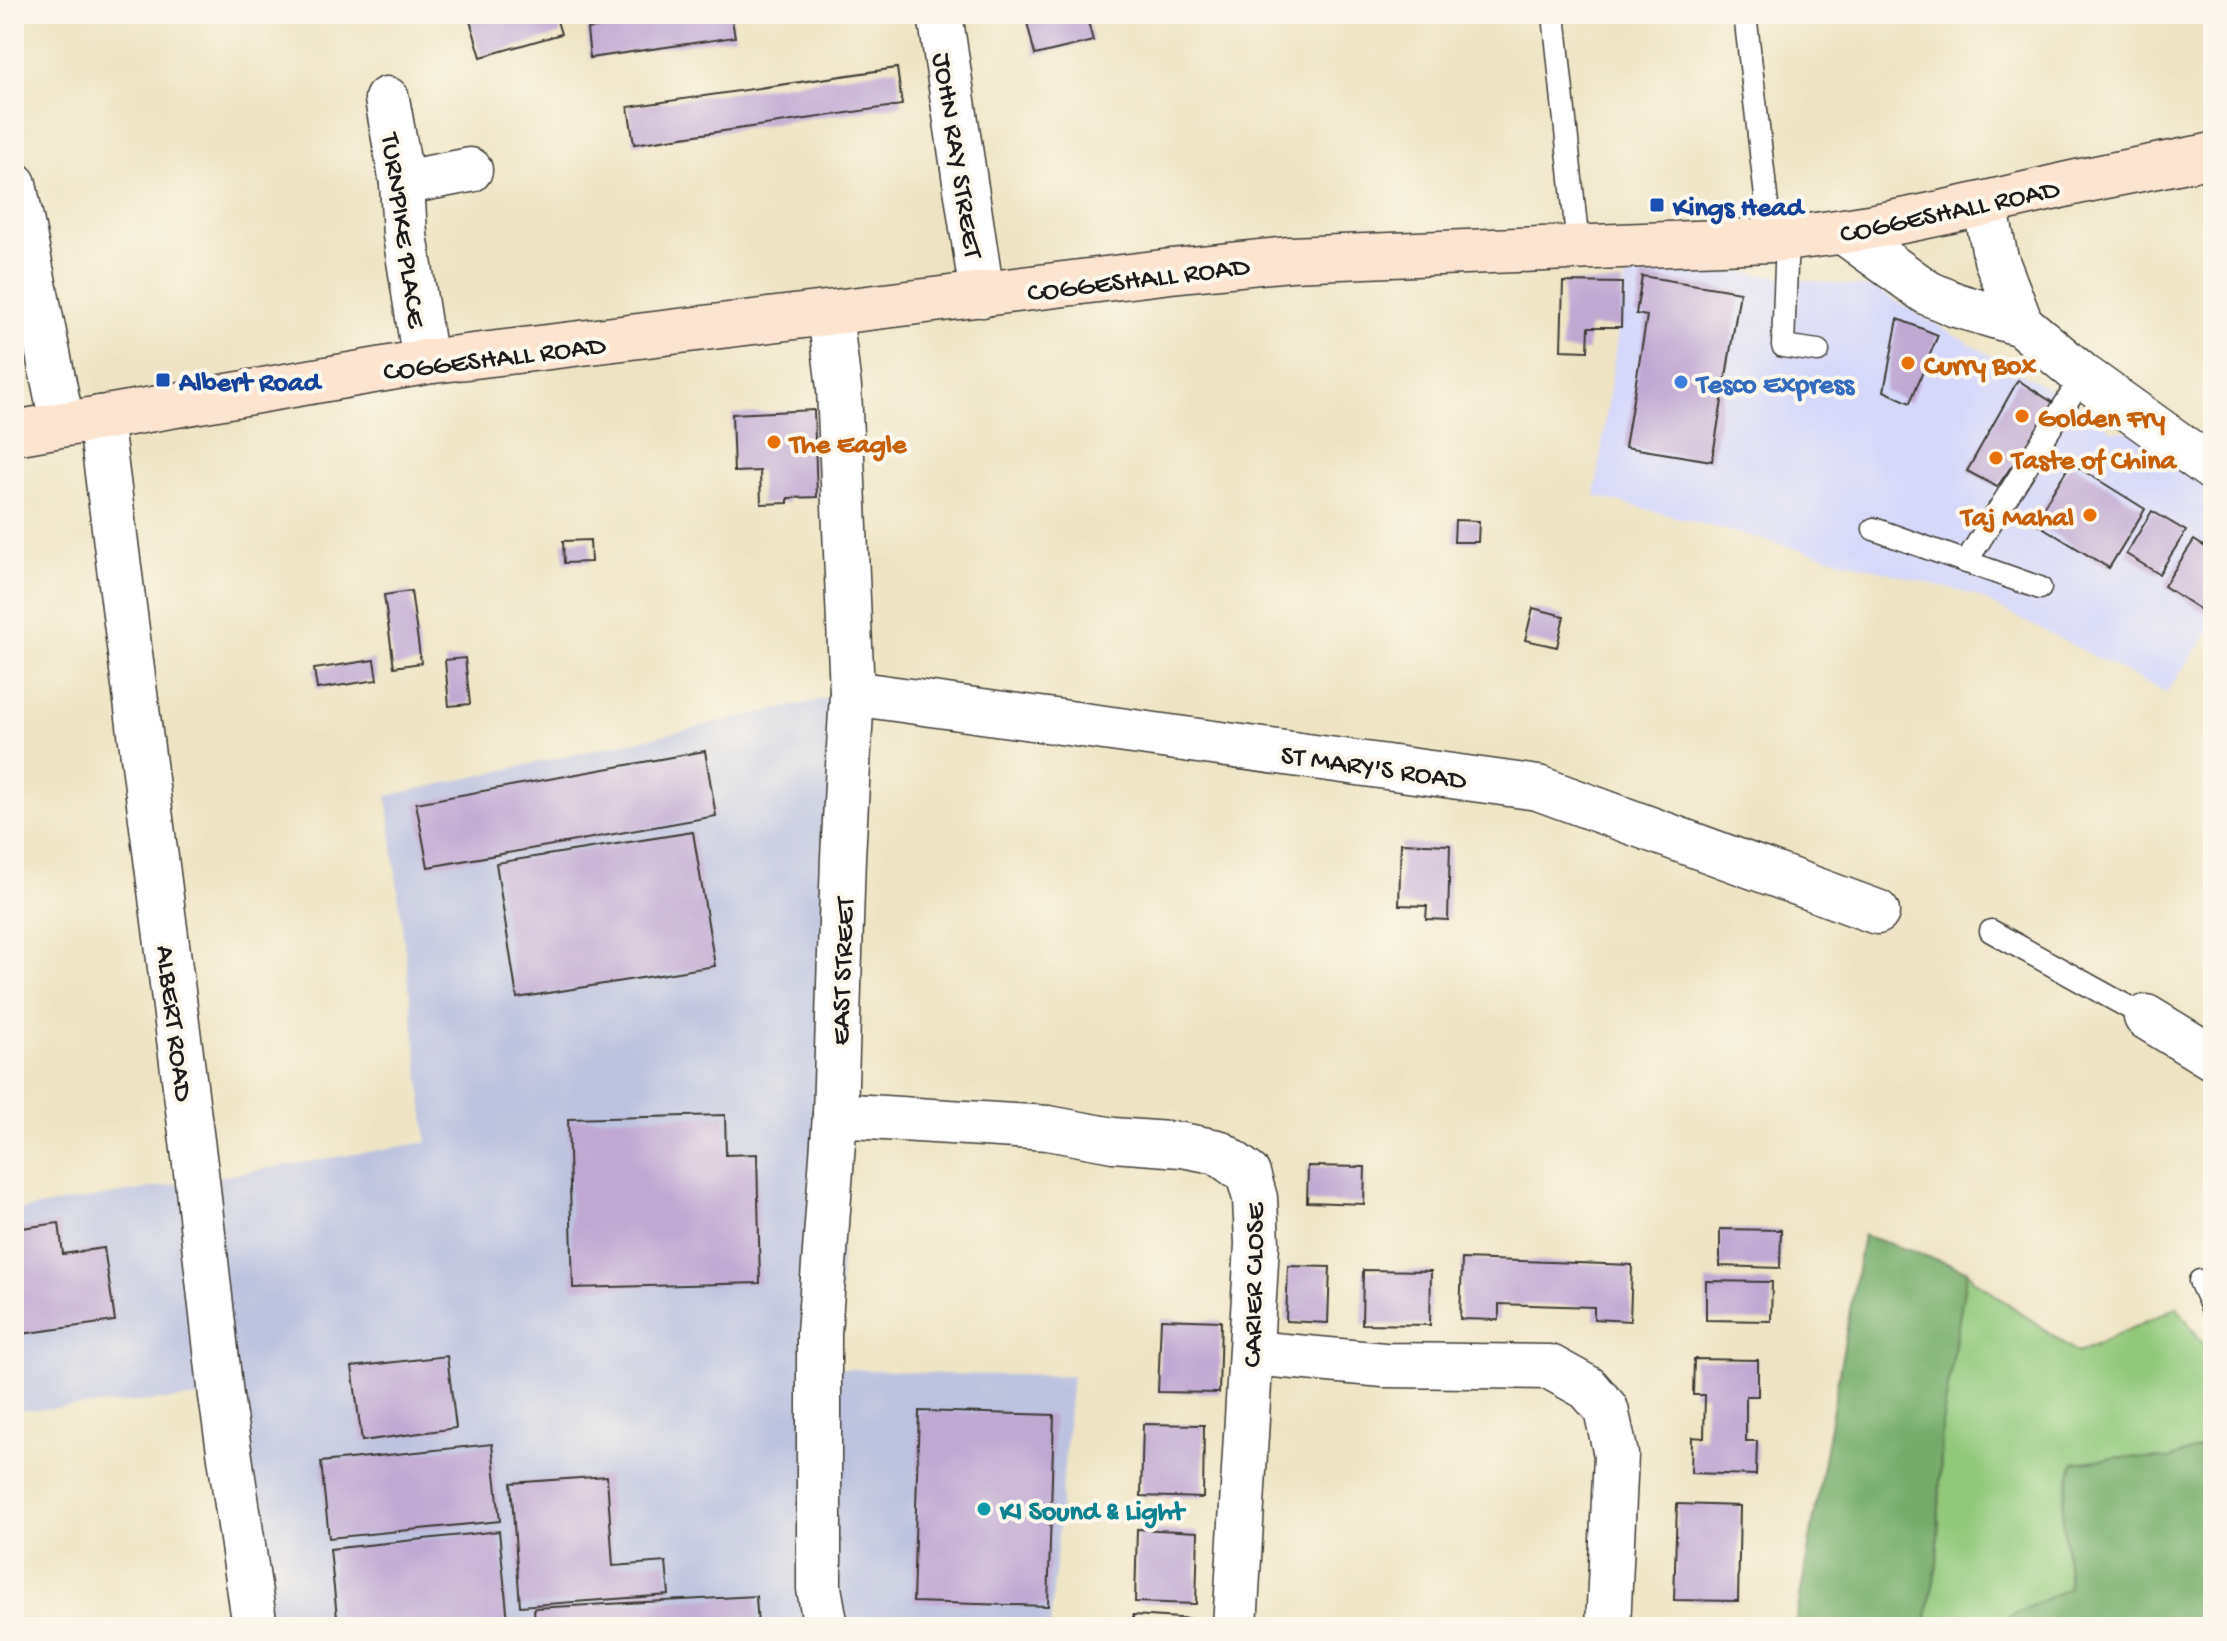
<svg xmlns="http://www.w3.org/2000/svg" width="2227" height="1641" font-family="'Gochi Hand',sans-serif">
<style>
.built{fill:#d5d8f9}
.industrial{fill:#bdc3de}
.green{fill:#93c87a;stroke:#58724b;stroke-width:2}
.forest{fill:#76ac6a;stroke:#496443;stroke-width:2}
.building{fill:#c0a9d1}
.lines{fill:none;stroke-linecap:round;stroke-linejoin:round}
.service-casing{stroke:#3c3a35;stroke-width:25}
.minor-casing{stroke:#3c3a35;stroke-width:47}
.tertiary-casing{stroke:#3c3a35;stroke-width:47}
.secondary-casing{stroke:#3c3a35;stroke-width:47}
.service{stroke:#fff;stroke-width:22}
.minor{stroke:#fff;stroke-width:44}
.tertiary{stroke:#fff;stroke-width:44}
.secondary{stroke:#fde4d1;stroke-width:44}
.transit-dot{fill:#1a4fb4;stroke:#fbf7ec;stroke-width:3}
.food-dot{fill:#e8710a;stroke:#fbf7ec;stroke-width:3}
.shop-dot{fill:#3f7fe0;stroke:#fbf7ec;stroke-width:3}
.culture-dot{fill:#0f9aa8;stroke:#fbf7ec;stroke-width:3}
.labels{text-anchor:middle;stroke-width:8;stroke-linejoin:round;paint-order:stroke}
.street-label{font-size:28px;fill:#1c1c1c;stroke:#fbf7ec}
.transit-label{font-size:28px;font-weight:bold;fill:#164399;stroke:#fbf7ec;text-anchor:start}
.food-label{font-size:28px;font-weight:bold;fill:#c56008;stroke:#fbf7ec;text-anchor:start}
.shop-label{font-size:28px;font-weight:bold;fill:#366cbe;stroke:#fbf7ec;text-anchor:start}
.culture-label{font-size:28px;font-weight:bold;fill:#0d838f;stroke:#fbf7ec;text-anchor:start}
</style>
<rect width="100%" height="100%" fill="#fbf7ec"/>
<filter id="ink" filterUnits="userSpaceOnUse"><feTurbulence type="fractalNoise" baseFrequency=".0125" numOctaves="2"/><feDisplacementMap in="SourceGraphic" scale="16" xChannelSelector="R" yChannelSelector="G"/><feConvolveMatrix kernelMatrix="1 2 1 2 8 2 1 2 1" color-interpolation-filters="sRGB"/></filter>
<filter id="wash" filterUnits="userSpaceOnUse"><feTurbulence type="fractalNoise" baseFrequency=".006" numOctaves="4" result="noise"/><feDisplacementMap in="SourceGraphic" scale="32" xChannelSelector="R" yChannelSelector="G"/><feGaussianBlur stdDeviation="1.8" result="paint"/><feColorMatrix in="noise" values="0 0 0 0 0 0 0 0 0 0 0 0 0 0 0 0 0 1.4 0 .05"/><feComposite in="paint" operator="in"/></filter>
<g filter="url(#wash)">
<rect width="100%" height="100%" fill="#eee4c5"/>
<!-- built -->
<path class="built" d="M1628,259L1873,288L2095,415L2112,431L2213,432V627L2166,693L1974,595L1595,496Z"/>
<!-- industrial -->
<path class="industrial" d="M852,693L839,1368L945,1374L1072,1376L1050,1627H248L220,1396L14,1411V1211L427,1142L387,796Z"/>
<!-- green -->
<path class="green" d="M1967,1270L1973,1279L2078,1353L2177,1307L2213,1358V1443L2169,1459L2121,1457L2062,1508L2069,1588L1988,1627H1925L1937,1565L1942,1424Z"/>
<!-- forest -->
<g class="forest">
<path d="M1863,1235L1967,1270L1942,1424L1937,1565L1925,1627H1795Z"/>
<path d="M2213,1443V1618L2201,1627H1988L2069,1588L2062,1508L2073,1463L2121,1457L2169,1459Z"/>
</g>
<g id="blocks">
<!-- building -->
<g class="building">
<path d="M468,14H555L561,34L481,57Z"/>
<path d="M696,14H731L735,37L590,58L587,29Z"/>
<path d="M1025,14H1086L1093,41L1035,55Z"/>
<path d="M897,68L902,105L634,144L628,107Z"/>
<path d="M1642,276L1740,292L1712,461L1625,447L1647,316L1636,314Z"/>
<path d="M1563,282L1622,283L1621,327H1589L1588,351L1561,350Z"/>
<path d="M1898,319L1938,335L1910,403L1884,391Z"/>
<path d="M2018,380L2055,404L1997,487L1967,471Z"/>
<path d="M814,410L817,497L788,498V503L761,504L760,471L734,472L732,414Z"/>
<path d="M2071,463L2145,509L2109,568L2034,522Z"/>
<path d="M2152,511L2186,531L2159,574L2126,554Z"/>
<path d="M1455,520L1479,521L1478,542H1454Z"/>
<path d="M590,540L591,562L564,563L563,541Z"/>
<path d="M2194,540L2213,552V618L2164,586Z"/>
<path d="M411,591L421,663L394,667L384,595Z"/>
<path d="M1533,608L1564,616L1557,647L1525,640Z"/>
<path d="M465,658L470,704L449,706L445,660Z"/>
<path d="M374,660L377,680L317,689L314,669Z"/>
<path d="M705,751L716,816L428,867L416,803Z"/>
<path d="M693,832L715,966L517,998L496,863Z"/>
<path d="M1401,843L1450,845L1448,920L1426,919L1427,906L1399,905Z"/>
<path d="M725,1115L726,1155L757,1154L760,1283L573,1288L568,1119Z"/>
<path d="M1308,1166L1365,1167L1364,1204L1307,1202Z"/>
<path d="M59,1223L63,1254L104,1248L115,1321L14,1335V1229Z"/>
<path d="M1720,1229L1781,1230L1780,1268L1720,1266Z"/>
<path d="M1462,1259L1632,1265L1630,1321L1594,1319V1307L1499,1304V1320L1460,1319Z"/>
<path d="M1288,1266L1330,1267L1328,1323L1286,1321Z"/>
<path d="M1363,1270L1431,1271L1430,1325L1362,1324Z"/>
<path d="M1706,1281L1772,1282L1771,1321L1706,1320Z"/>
<path d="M1161,1319L1221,1321L1219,1393L1158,1392Z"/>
<path d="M447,1356L456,1428L362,1441L352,1367Z"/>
<path d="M1694,1359L1758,1360V1396H1746V1441H1757L1756,1475L1691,1473L1692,1437L1704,1438L1705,1395H1693Z"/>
<path d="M919,1411L1054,1415L1048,1606L913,1602Z"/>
<path d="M1143,1424L1204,1425L1203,1498L1141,1496Z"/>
<path d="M492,1444L500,1521L329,1538L321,1462Z"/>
<path d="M607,1476L613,1566L666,1562L669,1595L520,1606L511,1483Z"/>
<path d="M1677,1504L1740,1506L1738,1601L1674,1600Z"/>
<path d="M1137,1529L1198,1532L1196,1604L1135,1602Z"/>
<path d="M499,1531L508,1621L450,1627H338L330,1549Z"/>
<path d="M756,1596L758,1627H535L534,1608Z"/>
<path d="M1133,1615L1194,1619L1193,1627H1133Z"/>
<path d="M1649,1621L1712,1622L1711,1627H1649Z"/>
</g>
</g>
</g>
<g filter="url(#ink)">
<use href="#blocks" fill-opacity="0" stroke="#3c3a35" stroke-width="2"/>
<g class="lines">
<defs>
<g id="service">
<path d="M1554,14L1578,247"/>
<path d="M1745,14L1771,240"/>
<path d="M1787,239L1783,346L1818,351"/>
<path d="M1874,529L2040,588"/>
<path d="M1966,562L2083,376"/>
<path d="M1991,931L2146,1017"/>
<path d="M2200,1281L2213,1310"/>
</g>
<g id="minor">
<path d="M940,14L982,295"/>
<path d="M387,99L402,183L405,235L425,362"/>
<path d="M402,183L470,170"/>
<path d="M14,184L62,423"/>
<path d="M100,418L197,1180L221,1396L255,1627"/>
<path d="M852,693L1538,788L1877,912"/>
<path d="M2146,1017L2213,1058"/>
<path d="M835,1115L1048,1128L1113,1140L1182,1145L1218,1152L1248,1174L1255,1198L1257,1244L1235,1627"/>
<path d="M1252,1353L1384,1365L1550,1367L1588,1388L1606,1409L1616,1455L1608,1627"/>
<path d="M826,1627L819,1588V1333L835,1115L843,857L852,693L839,388L830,314"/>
</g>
<g id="tertiary">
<path d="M1985,205L1996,259L2021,324L2083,376L2213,469"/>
<path d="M1845,233L1928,293L1956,305L2021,324"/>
</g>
<path id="secondary" d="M14,433L425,362L1171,271L1290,259L1771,240C1872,231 1966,208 2064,185C2113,174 2163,165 2213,155"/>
</defs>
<!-- service casing -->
<use href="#service" class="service-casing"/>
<!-- minor casing -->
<use href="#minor" class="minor-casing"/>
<!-- tertiary casing -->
<use href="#tertiary" class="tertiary-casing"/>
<!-- secondary casing -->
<use href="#secondary" class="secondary-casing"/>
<!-- service -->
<use href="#service" class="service"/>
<!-- minor -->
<use href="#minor" class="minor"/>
<!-- tertiary -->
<use href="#tertiary" class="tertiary"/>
<!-- secondary -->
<use href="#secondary" class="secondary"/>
</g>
</g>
<!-- markers -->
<g class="transit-dot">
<rect x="1649" y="197" width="16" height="16" rx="4"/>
<rect x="155" y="372" width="16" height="16" rx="4"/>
</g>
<g class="food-dot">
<circle cx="1908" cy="363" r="8"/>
<circle cx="2022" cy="416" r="8"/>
<circle cx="774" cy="442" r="8"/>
<circle cx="1996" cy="458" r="8"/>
<circle cx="2090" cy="515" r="8"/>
</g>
<circle class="shop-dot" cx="1681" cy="382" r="8"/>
<circle class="culture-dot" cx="984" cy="1509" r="8"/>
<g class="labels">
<!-- street labels -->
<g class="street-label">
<text transform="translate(960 155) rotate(81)" y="10">JOHN RAY STREET</text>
<text transform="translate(1949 209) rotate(-12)" y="10">COGGESHALL ROAD</text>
<text transform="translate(406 230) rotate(82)" y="10">TURNPIKE PLACE</text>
<text transform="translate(1138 277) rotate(-7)" y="10">COGGESHALL ROAD</text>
<text transform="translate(494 356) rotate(-7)" y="10">COGGESHALL ROAD</text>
<text transform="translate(1374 765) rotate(8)" y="10">ST MARY'S ROAD</text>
<text transform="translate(840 971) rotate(-88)" y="10">EAST STREET</text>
<text transform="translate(177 1023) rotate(83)" y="10">ALBERT ROAD</text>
<text transform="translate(1251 1285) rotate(-89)" y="10">CARIER CLOSE</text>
</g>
<!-- transit labels -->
<g class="transit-label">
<text x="1673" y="215">Kings Head</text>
<text x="179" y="390">Albert Road</text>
</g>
<!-- food labels -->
<g class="food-label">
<text x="1924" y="373">Curry Box</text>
<text x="2038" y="426">Golden Fry</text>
<text x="790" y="452">The Eagle</text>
<text x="2012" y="468">Taste of China</text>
<text x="2074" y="525" text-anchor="end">Taj Mahal</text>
</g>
<!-- shop labels -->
<g class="shop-label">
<text x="1697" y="392">Tesco Express</text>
</g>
<!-- culture labels -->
<g class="culture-label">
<text x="1000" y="1519">KI Sound &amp; Light</text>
</g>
</g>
<!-- margin -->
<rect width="2227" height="1641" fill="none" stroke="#fbf7ec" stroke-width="48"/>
</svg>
